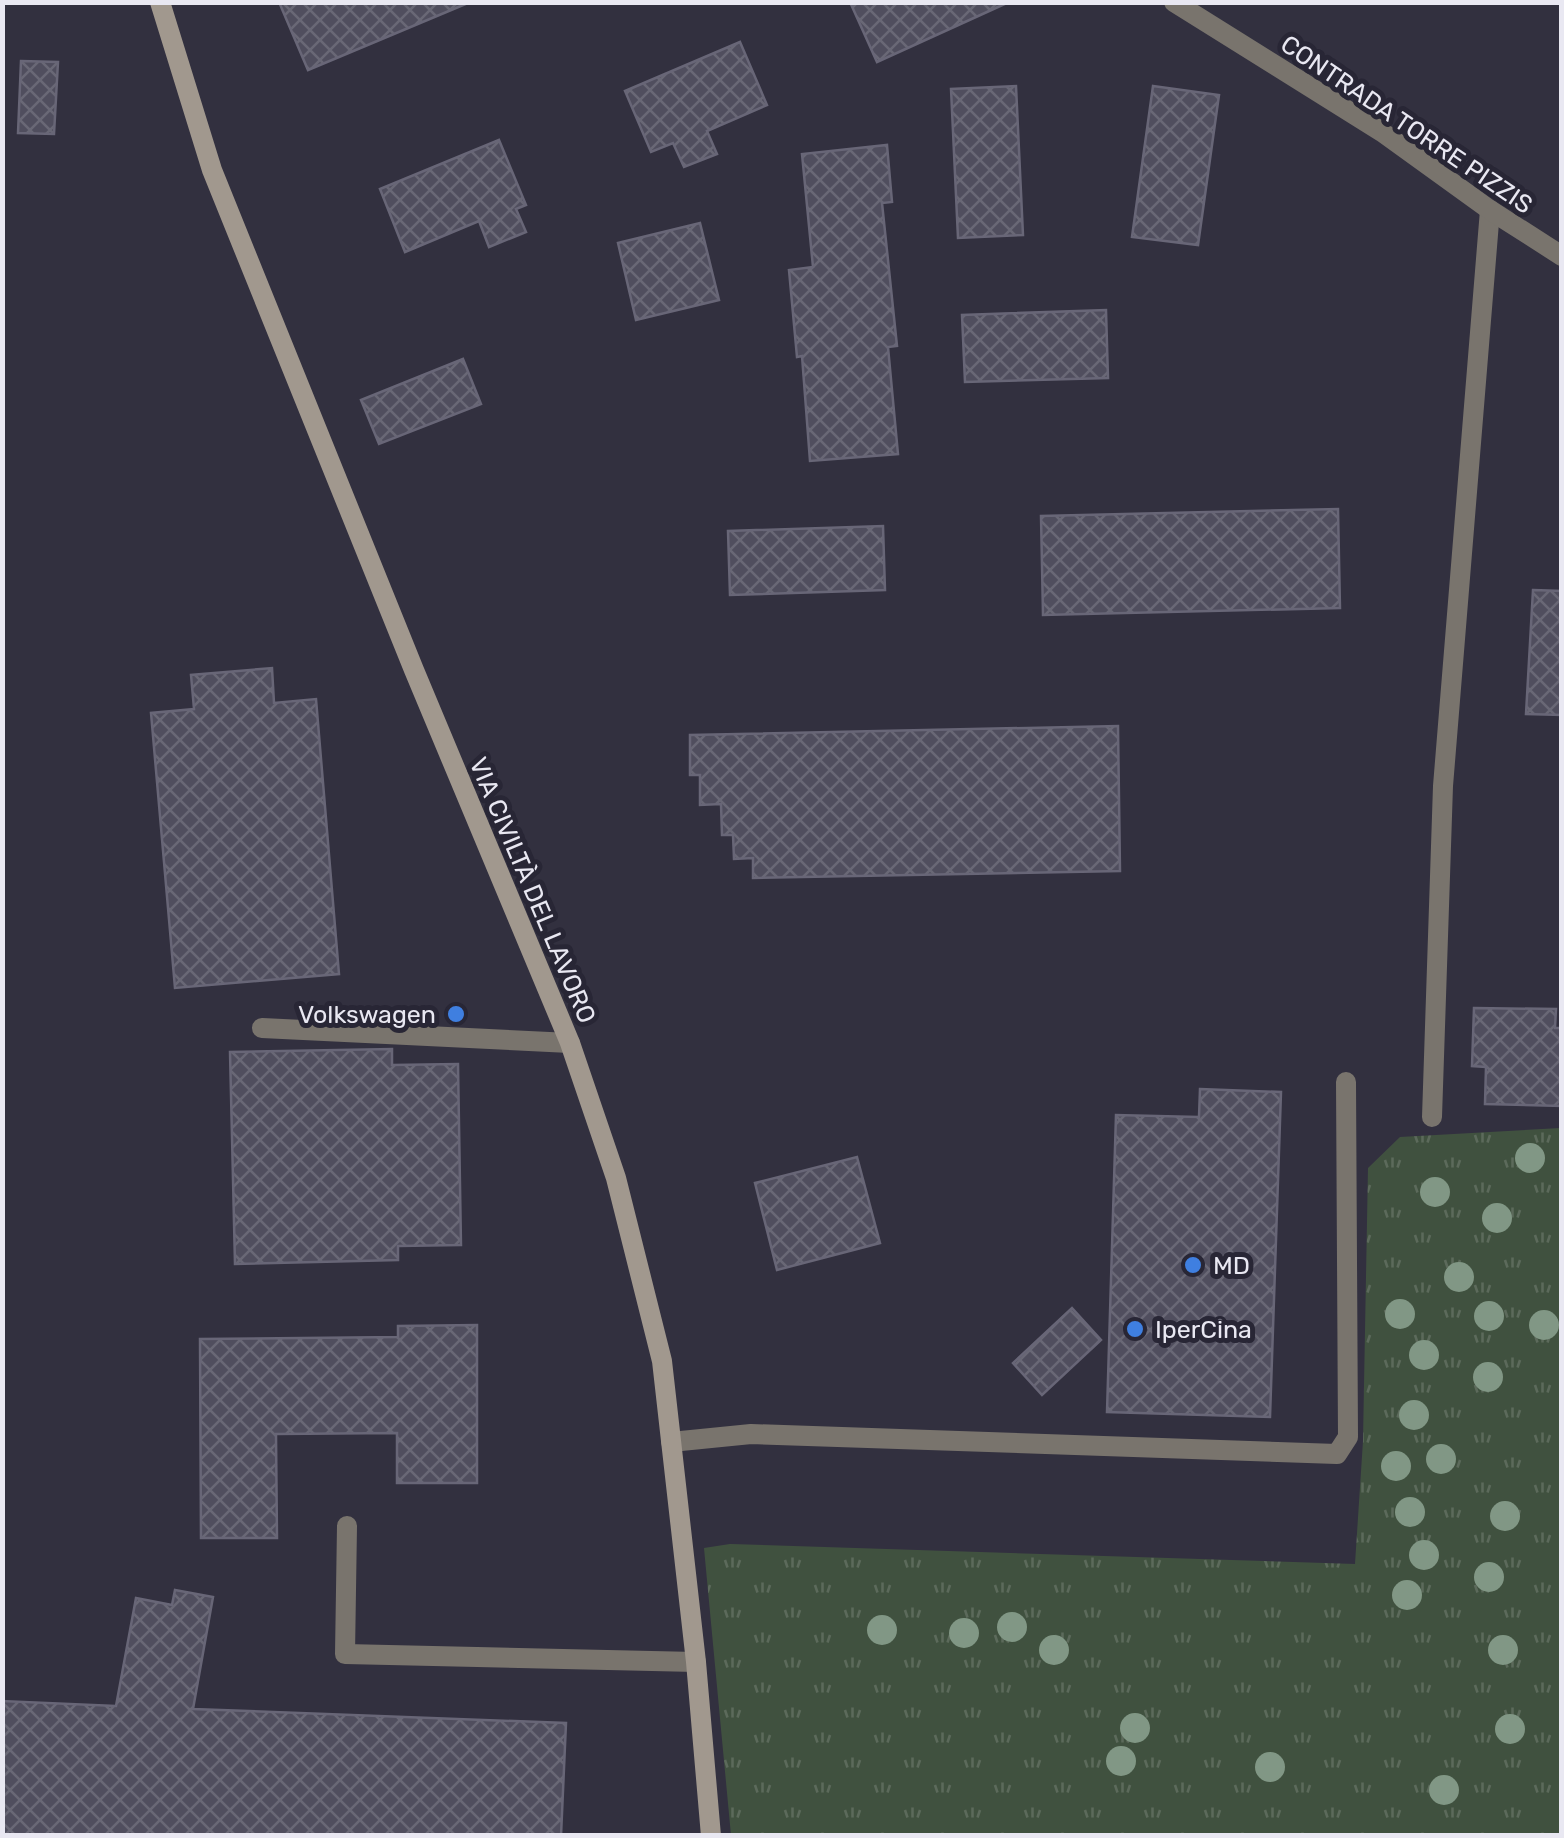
<svg xmlns="http://www.w3.org/2000/svg" width="1564" height="1838" font-family="Rubik,sans-serif">
<style>
.grass{fill:url(#grass-tufts)}
.building{fill:url(#building-cross-hatch);stroke:#686677;stroke-width:2.5}
.lines{fill:none;stroke-linecap:round;stroke-linejoin:round}
.service{stroke:#79746d;stroke-width:20}
.minor{stroke:#79746d;stroke-width:20}
.secondary{stroke:#a1988e;stroke-width:20}
.tree{fill:#819785}
.shop-dot{fill:#3f7fe0;stroke:#282635;stroke-width:4}
.labels{text-anchor:middle;stroke-width:10;stroke-linejoin:round;paint-order:stroke}
.street-label{font-size:25px;fill:#e9e8f2;stroke:#282635}
.poi-label{font-size:25px;fill:#e9e8f2;stroke:#282635;text-anchor:start}
</style>
<defs>
<pattern id="grass-tufts" width="24" height="20" patternUnits="userSpaceOnUse" patternTransform="scale(2.5)"><rect width="24" height="20" fill="#40513f"/><path d="M3 7l-1-3M5 7V3M7 7l1-3M15 17l-1-3M17 17v-4M19 17l1-3" fill="none" stroke="#5c6a5b"/></pattern>
<pattern id="building-cross-hatch" width="8" height="8" patternUnits="userSpaceOnUse" patternTransform="scale(2.5)"><rect width="8" height="8" fill="#504e5e"/><path d="M0 0l8 8M0 8l8-8" fill="none" stroke="#696876"/></pattern>
</defs>
<rect width="100%" height="100%" fill="#32303f"/>
<!-- grass -->
<path class="grass" d="M1561,1128V1835H731L704,1548L730,1544L1355,1564L1363,1441L1368,1168L1400,1137Z"/>
<!-- building -->
<g class="building">
<path d="M279,2H467L468,3L308,70Z"/>
<path d="M850,2H1009L877,62Z"/>
<path d="M740,42L767,105L707,131L717,154L684,167L673,143L651,152L625,91Z"/>
<path d="M21,61L58,62L54,134L18,133Z"/>
<path d="M1016,86L1023,235L958,238L951,89Z"/>
<path d="M1153,86L1219,95L1198,245L1132,237Z"/>
<path d="M499,140L526,205L516,209L526,232L489,247L479,221L405,252L380,189Z"/>
<path d="M887,145L892,202L882,203L897,346L888,347L898,454L810,461L802,356L797,357L789,270L813,267L802,154Z"/>
<path d="M700,223L719,300L636,320L618,243Z"/>
<path d="M1106,310L1108,378L965,382L962,315Z"/>
<path d="M463,359L481,404L379,444L361,400Z"/>
<path d="M1338,509L1340,608L1043,615L1041,516Z"/>
<path d="M883,526L885,590L730,595L728,531Z"/>
<path d="M1533,590L1562,591V715L1526,714Z"/>
<path d="M272,668L274,703L316,699L339,974L175,988L151,713L194,709L191,675Z"/>
<path d="M1118,726L1120,871L753,878V858L734,859L733,835H722L721,804L700,805V775H690V735Z"/>
<path d="M1474,1008L1556,1009L1555,1028H1562V1106L1485,1104L1486,1067L1472,1066Z"/>
<path d="M392,1049V1065L458,1064L461,1245L398,1246V1260L235,1264L230,1052Z"/>
<path d="M1200,1089L1281,1092L1270,1417L1107,1412L1116,1115L1199,1117Z"/>
<path d="M857,1157L880,1243L777,1270L755,1183Z"/>
<path d="M1072,1308L1101,1340L1042,1395L1013,1363Z"/>
<path d="M477,1325V1483H397V1433L276,1434L277,1538H201L200,1339L398,1337V1326Z"/>
<path d="M175,1590L213,1597L193,1709L566,1723L561,1836H2V1701L116,1706L136,1598L172,1605Z"/>
</g>
<g class="lines">
<!-- service -->
<g class="service">
<path d="M262,1028L570,1043"/>
<path d="M1432,1117L1443,786L1490,210"/>
<path d="M671,1442L751,1434L1337,1454L1348,1437L1346,1082"/>
<path d="M347,1526L345,1654L696,1662"/>
</g>
<!-- minor -->
<path class="minor" d="M1174,2L1382,132L1490,210L1562,256"/>
<!-- secondary -->
<path class="secondary" d="M160,2L212,170L414,670L570,1043L616,1178L662,1361L696,1662L711,1836"/>
</g>
<!-- trees -->
<g class="tree">
<circle cx="1530" cy="1158" r="15"/>
<circle cx="1435" cy="1192" r="15"/>
<circle cx="1497" cy="1218" r="15"/>
<circle cx="1459" cy="1277" r="15"/>
<circle cx="1400" cy="1314" r="15"/>
<circle cx="1489" cy="1316" r="15"/>
<circle cx="1544" cy="1325" r="15"/>
<circle cx="1424" cy="1355" r="15"/>
<circle cx="1488" cy="1377" r="15"/>
<circle cx="1414" cy="1415" r="15"/>
<circle cx="1441" cy="1459" r="15"/>
<circle cx="1396" cy="1466" r="15"/>
<circle cx="1410" cy="1512" r="15"/>
<circle cx="1505" cy="1516" r="15"/>
<circle cx="1424" cy="1555" r="15"/>
<circle cx="1489" cy="1577" r="15"/>
<circle cx="1407" cy="1595" r="15"/>
<circle cx="1012" cy="1627" r="15"/>
<circle cx="882" cy="1630" r="15"/>
<circle cx="964" cy="1633" r="15"/>
<circle cx="1054" cy="1650" r="15"/>
<circle cx="1503" cy="1650" r="15"/>
<circle cx="1135" cy="1728" r="15"/>
<circle cx="1510" cy="1729" r="15"/>
<circle cx="1121" cy="1761" r="15"/>
<circle cx="1270" cy="1767" r="15"/>
<circle cx="1444" cy="1790" r="15"/>
</g>
<!-- markers -->
<g class="shop-dot">
<circle cx="456" cy="1014" r="10"/>
<circle cx="1193" cy="1265" r="10"/>
<circle cx="1135" cy="1329" r="10"/>
</g>
<g class="labels">
<!-- street labels -->
<g class="street-label">
<text transform="translate(1407 124) rotate(34)" y="9">CONTRADA TORRE PIZZIS</text>
<text transform="translate(533 890) rotate(67)" y="9">VIA CIVILTÀ DEL LAVORO</text>
</g>
<!-- poi labels -->
<g class="poi-label">
<text x="436" y="1023" text-anchor="end">Volkswagen</text>
<text x="1213" y="1274">MD</text>
<text x="1155" y="1338">IperCina</text>
</g>
</g>
<!-- border -->
<rect width="1564" height="1838" fill="none" stroke="#e9e8f2" stroke-width="10"/>
</svg>
